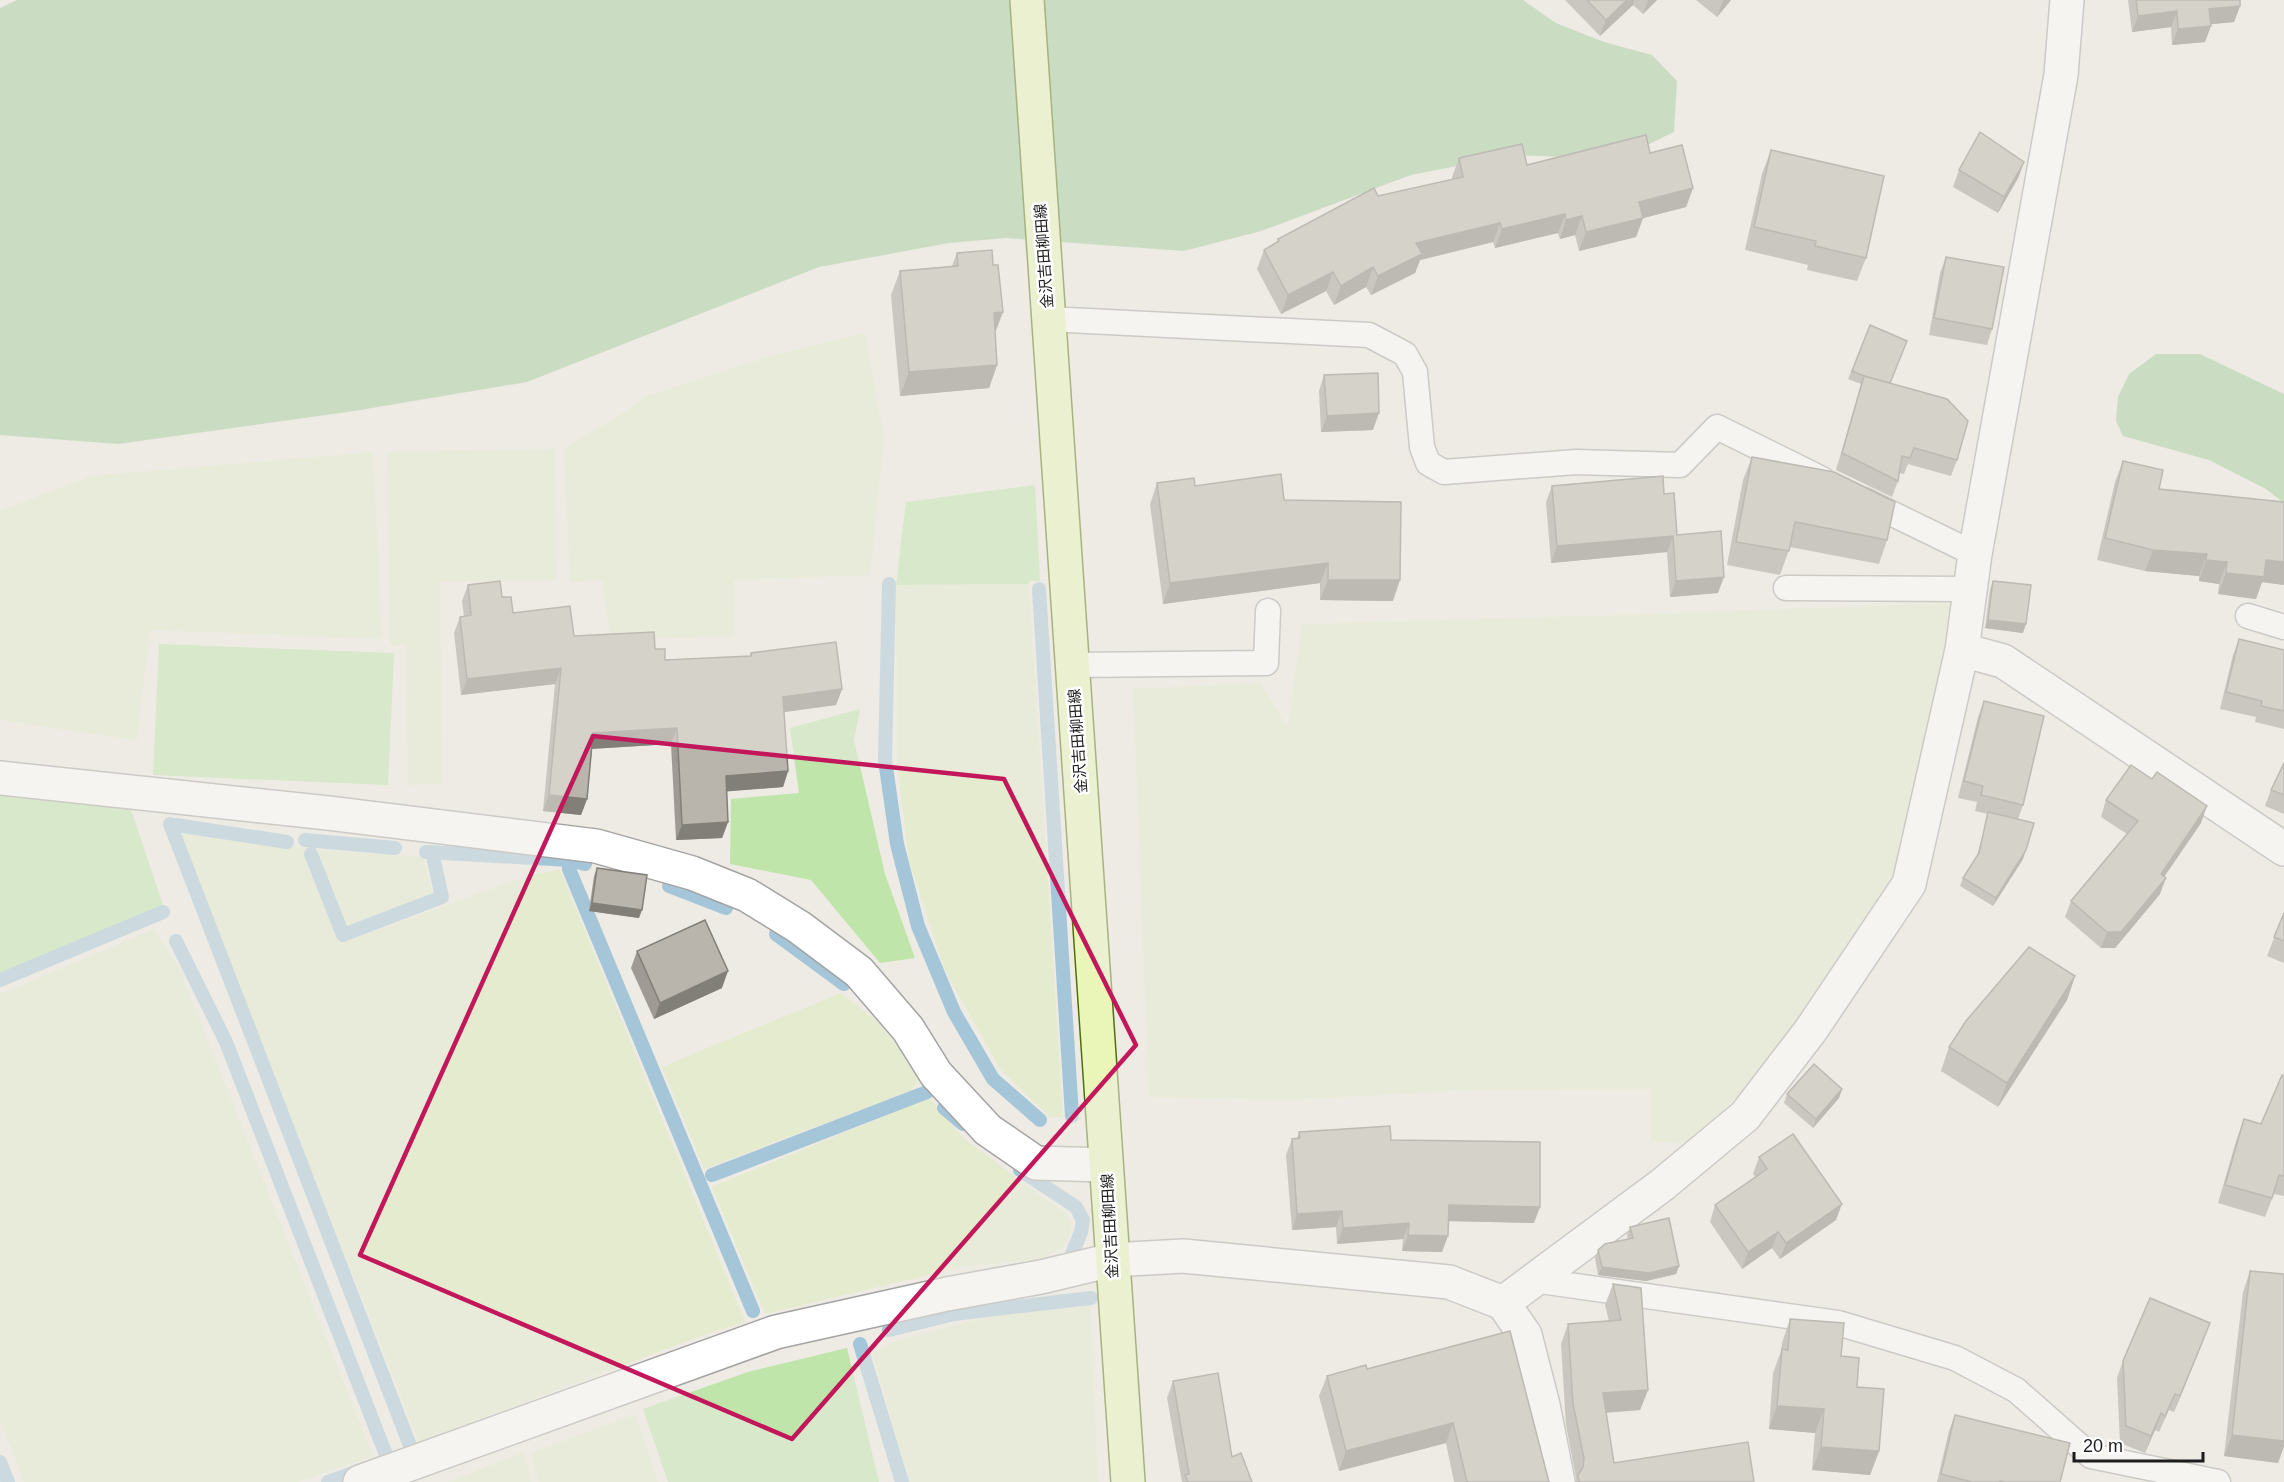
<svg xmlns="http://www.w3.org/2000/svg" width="2284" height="1482" font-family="Helvetica,'Noto Sans JP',sans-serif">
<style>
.farmland{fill:#e5ebce}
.grass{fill:#bfe5aa}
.forest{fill:#a0cb99}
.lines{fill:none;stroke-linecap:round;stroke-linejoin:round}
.stream{stroke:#a5c5d9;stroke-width:14}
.service-casing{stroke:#a3a3a3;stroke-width:27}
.minor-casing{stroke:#a3a3a3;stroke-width:36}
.secondary-casing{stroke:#536d0a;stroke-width:36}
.service{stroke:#fff;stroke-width:24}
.minor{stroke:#fff;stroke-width:33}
.secondary{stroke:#e9f6b8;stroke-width:33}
.wall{fill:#9f9b94}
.shaded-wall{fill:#827e78}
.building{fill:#b9b4ac;stroke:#827e78;stroke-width:1.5}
.marked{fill:none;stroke:#c2185b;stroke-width:4.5;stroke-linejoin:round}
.labels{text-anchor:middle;stroke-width:5;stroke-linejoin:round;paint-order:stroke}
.street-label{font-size:15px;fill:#1c1c1c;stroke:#fff}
</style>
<rect width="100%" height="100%" fill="#edebe3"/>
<!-- farmland -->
<g class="farmland">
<path d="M865,333L884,438L870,575L734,580L735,636L611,639L602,580L570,582L564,448L619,416L645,397L770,356Z"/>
<path d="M555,449L557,580L440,582L442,784L408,785L406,645H390L387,452Z"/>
<path d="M373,452L382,639L150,630L137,740L0,720V511L91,476Z"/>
<path d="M1029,584L1063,1117H1050L1000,1069L945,970L909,861L897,762L896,585Z"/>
<path d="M1951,603L1920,789L1886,896L1765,1064L1693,1144L1650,1141L1651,1089L1466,1090L1290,1100L1149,1097L1133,689L1260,683L1288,728L1302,624L1655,614Z"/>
<path d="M177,831L306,848L342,943L530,875L560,870L745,1322L709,1333L419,1442Z"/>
<path d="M314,850L423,857L433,896L348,929Z"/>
<path d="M154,929L179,968L373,1456L298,1482H24L0,1420V994Z"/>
<path d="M841,993L875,1020L923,1077L910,1091L704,1169L662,1067Z"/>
<path d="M929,1098L961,1136L1042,1197L1065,1212L1072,1224L1070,1235L1061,1249L1037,1260L966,1266L765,1314L712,1187Z"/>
<path d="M1090,1304L1098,1482H909L872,1352L899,1340L1001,1313Z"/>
<path d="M635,1414L658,1482H539L531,1453Z"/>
<path d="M524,1452L531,1482H448Z"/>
</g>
<!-- grass -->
<g class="grass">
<path d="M1035,485L1040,581H1029V584L896,585L906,502Z"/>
<path d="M159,644L394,653L388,785L153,775Z"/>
<path d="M860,709L854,740L885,874L915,958L880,963L811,880L730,864L731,799L799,793L790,728Z"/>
<path d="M0,794L130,807L163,905L0,973Z"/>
<path d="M847,1348L879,1482H668L643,1409L748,1372Z"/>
</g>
<!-- forest -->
<g class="forest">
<path d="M17,0H1523L1556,23L1604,42L1652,55L1677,81L1674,132L1618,159L1513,155L1411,175L1261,231L1184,251L1006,238L949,243L819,267L527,382L354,411L118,444L0,435V8Z"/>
<path d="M2156,354H2200L2284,394V503L2266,489L2209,460L2123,436L2116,421L2118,397L2129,374Z"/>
</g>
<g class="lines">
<!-- stream -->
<g class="stream">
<path d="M889,584L885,760L897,844L918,926L954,1012L993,1079L1040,1120"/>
<path d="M1039,589L1072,1116"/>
<path d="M170,824L409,1443"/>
<path d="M176,825L287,842"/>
<path d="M305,840L395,848"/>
<path d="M426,852L569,860L585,864"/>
<path d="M311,854L343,935L442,897L432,852"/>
<path d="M569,869L753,1311"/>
<path d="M669,886L726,908"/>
<path d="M776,934L844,984"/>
<path d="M176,941L226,1042L388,1460L328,1482"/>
<path d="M0,980L163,912"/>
<path d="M944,1108L963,1124"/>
<path d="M1020,1170L1076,1207L1083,1220L1081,1232L1072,1254"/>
<path d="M712,1175L927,1092"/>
<path d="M889,1330L954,1314L1091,1298"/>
<path d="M860,1344L902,1482"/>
<path d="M0,1462L8,1482"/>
</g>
<defs>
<g id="service">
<path d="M1048,319L1369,335L1405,354L1415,372L1422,447L1428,463L1444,472L1576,462L1680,465L1717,427L1822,479"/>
<path d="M1864,500L1975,554"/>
<path d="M1786,588L1970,589"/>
<path d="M2248,616L2284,627"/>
<path d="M1073,665L1266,663L1268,611"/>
<path d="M1533,1280L1838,1323L1955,1358L2016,1390L2091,1456L2218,1482"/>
</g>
<g id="minor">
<path d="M1962,650L2003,661L2284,849"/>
<path d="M0,778L328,813L596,846L692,873L747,895L799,927L859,972L908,1029L936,1074L988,1130L1036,1163L1106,1165"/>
<path d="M1503,1303L1662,1185L1745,1116L1811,1030L1909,884L1962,650L1975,554L2061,75L2067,0"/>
<path d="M360,1482L776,1332L947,1294L1041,1277L1112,1260L1183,1256L1449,1282L1503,1303L1525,1335L1543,1405L1558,1482"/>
</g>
<path id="secondary" d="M1027,0L1128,1482"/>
</defs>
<!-- service casing -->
<use href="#service" class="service-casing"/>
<!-- minor casing -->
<use href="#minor" class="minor-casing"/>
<!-- secondary casing -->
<use href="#secondary" class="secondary-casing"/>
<!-- service -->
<use href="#service" class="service"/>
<!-- minor -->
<use href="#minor" class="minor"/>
<!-- secondary -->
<use href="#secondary" class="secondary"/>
</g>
<!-- wall -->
<g class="wall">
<path d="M1565,0H1657L1643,14L1633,5L1600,36Z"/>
<path d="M1696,0H1731L1717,17Z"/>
<path d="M2128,0H2240V6L2234,22L2211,24L2205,42L2172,45L2171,27L2132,32Z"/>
<path d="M1771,150L1866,258L1857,281L1807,270L1808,265L1745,250L1762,174Z"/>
<path d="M1650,153L1693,188L1686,207L1643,218L1636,237L1579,251L1575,235L1560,239L1558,233L1495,248L1493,242L1420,260L1415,273L1371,295L1366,287L1334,305L1326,291L1281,314L1257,269L1264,250L1276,243L1278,239L1378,196L1453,179L1452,177L1459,158L1527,165Z"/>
<path d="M2024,162L2018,178L1998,213L1953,187L1959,170Z"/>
<path d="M957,253L993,265L995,333L997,365L989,388L900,396L891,295L900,271L952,266Z"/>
<path d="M1946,257L1992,329L1987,345L1929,335L1940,273Z"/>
<path d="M1870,325L1890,384L1957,460L1951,476L1908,464L1904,474L1899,473L1898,481L1892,497L1836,470L1861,384L1848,379Z"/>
<path d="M1324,375L1373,430L1321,432L1319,391Z"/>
<path d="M1752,457L1887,540L1879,564L1790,547L1780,575L1727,565L1743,480Z"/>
<path d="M2123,461L2159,489L2284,502V585L2262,582L2256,599L2218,594L2219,584L2199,581V576L2145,571L2097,560L2115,482Z"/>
<path d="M1157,483L1195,486L1284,500L1393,601L1320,600V583L1163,604L1150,504Z"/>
<path d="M1552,486L1664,494L1677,535L1718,593L1670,597L1667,552L1551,563L1546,502Z"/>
<path d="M1993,581L2023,633L1985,628L1990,589Z"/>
<path d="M468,585L502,597L513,613L574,636L655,649L665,660L750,656L751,653L842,689L836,705L784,712L788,771L783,787L726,791L728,822L722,838L676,840L671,744L592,749L587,799L581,815L543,811L555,684L461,695L454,633L460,617L464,616L462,601Z"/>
<path d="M2239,639L2284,650V729L2255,722L2256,717L2220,709L2233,655Z"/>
<path d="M1984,701L2023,805L2018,819L2023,859L1993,906L1960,886L1963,878L1977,856L1988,814L1975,811L1977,802L1958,798L1978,717Z"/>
<path d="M2284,763V814L2265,806L2271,790Z"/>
<path d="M2106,800L2201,823L2164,877L2160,894L2115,948H2101L2065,917L2071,901L2127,834L2101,817Z"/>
<path d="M597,868L639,918L589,911L594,876Z"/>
<path d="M2284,913V963L2267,956Z"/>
<path d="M637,951L722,988L654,1019L631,968Z"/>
<path d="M2075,976L2067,1000L1998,1107L1941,1071L1949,1047Z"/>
<path d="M2284,1076V1196L2274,1194L2265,1217L2218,1203L2237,1138L2244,1119L2261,1124Z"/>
<path d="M1842,1089L1839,1098L1813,1128L1784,1103L1787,1094Z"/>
<path d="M1299,1132L1391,1140L1534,1223L1449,1221L1442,1252L1402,1251L1403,1239L1337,1244L1336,1227L1292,1230L1286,1155L1292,1139L1297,1138Z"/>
<path d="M1759,1157L1836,1220L1780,1259L1772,1248L1742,1269L1710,1222L1715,1205L1756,1177L1753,1174Z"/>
<path d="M1630,1227L1679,1266L1676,1274L1646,1281L1598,1275L1595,1258L1598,1250L1628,1239L1627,1235Z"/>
<path d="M2250,1271L2284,1274V1446L2278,1463L2224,1456L2243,1292Z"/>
<path d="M1613,1284L1648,1390L1640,1410L1606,1413L1614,1463L1754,1482H1576V1478L1566,1425L1561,1344L1568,1324L1609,1321L1605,1305Z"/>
<path d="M1790,1319L1841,1356L1857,1387L1879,1451L1870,1475L1812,1470L1815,1433L1769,1429L1773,1373L1781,1351L1782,1343Z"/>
<path d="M2204,1339L2174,1412L2169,1410L2159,1432L2155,1430L2145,1453L2120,1443L2117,1378L2123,1361Z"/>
<path d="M1367,1369L1549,1482H1454L1446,1443L1339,1471L1319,1396L1327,1376Z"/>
<path d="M1173,1381L1232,1457L1252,1482H1182L1167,1398Z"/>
<path d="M1955,1415L2060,1482H1937L1949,1431Z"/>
</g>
<!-- shaded-wall -->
<g class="shaded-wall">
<path d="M1627,0H1634L1633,5L1600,36L1606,20Z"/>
<path d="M1648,0H1657L1643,14Z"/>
<path d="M1724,0H1731L1717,17L1723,1Z"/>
<path d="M2240,6L2234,22L2203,25L2209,9Z"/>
<path d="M2177,11L2171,27L2132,32L2138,16Z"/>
<path d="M2211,26L2205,42L2172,45L2178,29Z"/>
<path d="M2024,162L2018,178L1998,213L2004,197Z"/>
<path d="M1693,188L1686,207L1632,221L1639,202Z"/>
<path d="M1565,214L1558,233L1495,248L1502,229Z"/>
<path d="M1582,216L1575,235L1560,239L1566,220Z"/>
<path d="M1643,218L1636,237L1579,251L1586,232Z"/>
<path d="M1500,223L1493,242L1420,260L1415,273L1371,295L1378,276L1416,243Z"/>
<path d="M1373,267L1366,287L1334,305L1341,286Z"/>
<path d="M1333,272L1326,291L1281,314L1288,295Z"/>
<path d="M1003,312L994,336V313Z"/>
<path d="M997,365L989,388L900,396L909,372Z"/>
<path d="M1379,413L1373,430L1321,432L1327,416Z"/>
<path d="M1673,536L1667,552L1551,563L1557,546Z"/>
<path d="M2153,550L2207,554L2199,576L2145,571Z"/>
<path d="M2206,560L2227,562L2219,584L2199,581Z"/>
<path d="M2266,560L2284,562V585L2262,582L2256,599L2218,594L2226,573Z"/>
<path d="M1328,563L1320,583L1163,604L1170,583Z"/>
<path d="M1724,577L1718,593L1670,597L1676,581Z"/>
<path d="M1328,580H1400L1393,601L1320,600Z"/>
<path d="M1988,620L2026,624L2023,633L1985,628Z"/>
<path d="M561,668L555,684L461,695L467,679Z"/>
<path d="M842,689L836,705L777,713L783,697Z"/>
<path d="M677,728L671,744L588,749L593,733Z"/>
<path d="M788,771L783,787L720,792L726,776Z"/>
<path d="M549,795L587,799L581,815L543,811Z"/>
<path d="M2207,806L2201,823L2155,890L2161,874Z"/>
<path d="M728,822L722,838L676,840L682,825Z"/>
<path d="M2026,850L2023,859L1993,906L1996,898Z"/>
<path d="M2166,878L2160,894L2115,948H2101L2107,932Z"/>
<path d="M592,903L642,910L639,918L589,911Z"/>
<path d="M728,971L722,988L654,1019L660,1003Z"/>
<path d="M2075,976L2067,1000L1998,1107L2007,1083Z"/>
<path d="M1842,1089L1839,1098L1813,1128L1816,1119Z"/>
<path d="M1842,1204L1836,1220L1780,1259L1786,1243Z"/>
<path d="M1449,1205L1540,1207L1534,1223L1443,1221Z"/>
<path d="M1342,1211L1336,1227L1292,1230L1297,1214Z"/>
<path d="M1409,1223L1403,1239L1337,1244L1343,1228Z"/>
<path d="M1778,1232L1772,1248L1742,1269L1748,1252Z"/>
<path d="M1408,1235L1448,1236L1442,1252L1402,1251Z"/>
<path d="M1679,1266L1676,1274L1646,1281L1598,1275L1602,1267Z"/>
<path d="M2210,1323L2204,1339L2174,1412L2180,1396Z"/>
<path d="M1648,1390L1640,1410L1596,1413L1603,1393Z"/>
<path d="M1777,1406L1824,1409L1815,1433L1769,1429Z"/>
<path d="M2161,1413L2155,1430L2145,1453L2151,1436Z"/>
<path d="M1453,1423L1446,1443L1339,1471L1346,1451Z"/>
<path d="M2232,1435L2284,1441V1446L2278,1463L2224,1456Z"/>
<path d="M1821,1447L1879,1451L1870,1475L1812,1470Z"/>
</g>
<!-- building -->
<g class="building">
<path d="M1587,0H1627L1606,20Z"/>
<path d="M2136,0H2240V6L2209,9L2211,26L2178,29L2177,11L2138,16Z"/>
<path d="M1980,132L2024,162L2004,197L1959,170Z"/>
<path d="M1646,135L1650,153L1682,145L1693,188L1639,202L1643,218L1586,232L1582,216L1566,220L1565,214L1502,229L1500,223L1416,243L1422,254L1378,276L1373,267L1341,286L1333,272L1288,295L1264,250L1279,241L1278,239L1374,188L1378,196L1463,177L1459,158L1522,144L1527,165Z"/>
<path d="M1771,150L1884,176L1866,258L1815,246L1816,241L1754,227Z"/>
<path d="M992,250L993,265H998L1003,312L994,313L997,365L909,372L900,271L958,266L957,253Z"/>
<path d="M1946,257L2004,267L1992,329L1934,318Z"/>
<path d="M1870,325L1907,341L1890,383L1867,377L1852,371Z"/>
<path d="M1378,373L1379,413L1327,416L1324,375Z"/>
<path d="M1864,376L1947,399L1968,421L1957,460L1914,448L1910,458L1902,456L1898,481L1842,453Z"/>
<path d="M1752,457L1834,472L1895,502L1887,540L1795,522L1789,551L1736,542Z"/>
<path d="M2123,461L2163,470L2159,489L2284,502V562L2266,560L2264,577L2226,573L2227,562L2206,560L2207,554L2153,550L2105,538Z"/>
<path d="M1281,474L1284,500L1401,502L1400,580H1328V563L1170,583L1157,483L1194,478L1195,486Z"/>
<path d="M1663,476L1664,494L1674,493L1677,535L1721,531L1724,577L1676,581L1673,536L1557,546L1552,486Z"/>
<path d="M500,581L502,597H511L513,613L570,606L574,636L654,632L655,649H665V660L751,656V653L836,642L842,689L783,697L788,771L726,776L728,822L682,825L677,728L593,733L587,799L549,795L561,668L467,679L460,617L471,615L468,585Z"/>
<path d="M1993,581L2031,585L2026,624L1988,620Z"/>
<path d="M2239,639L2284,650V711L2261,706L2262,701L2226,692Z"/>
<path d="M1984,701L2044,716L2023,805L1981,795L1983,786L1964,781Z"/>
<path d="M2284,763V795L2271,790Z"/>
<path d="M2131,765L2152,779L2157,772L2207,806L2161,874L2166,878L2121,932H2107L2071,901L2138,821L2106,800Z"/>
<path d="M1988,812L2034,823L2026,850L1996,898L1963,878L1979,853Z"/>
<path d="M597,868L647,875L642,910L592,903Z"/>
<path d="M2284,913V941L2274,937Z"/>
<path d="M705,920L728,971L660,1003L637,951Z"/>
<path d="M2029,947L2075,976L2007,1083L1949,1047L1966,1021Z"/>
<path d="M1814,1064L1842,1089L1816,1119L1787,1094Z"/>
<path d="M2282,1075L2284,1076V1176L2279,1175L2272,1198L2225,1185L2244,1119L2261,1124Z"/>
<path d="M1390,1126L1391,1140L1540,1142V1207L1449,1205L1448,1236L1408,1235L1409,1223L1343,1228L1342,1211L1297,1214L1292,1139L1300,1138L1299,1132Z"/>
<path d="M1793,1134L1842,1204L1786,1243L1778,1232L1748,1252L1715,1205L1767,1169L1759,1157Z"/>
<path d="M1669,1218L1679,1266L1649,1273L1602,1267L1598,1250L1605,1244L1633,1238L1630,1227Z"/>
<path d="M2250,1271L2284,1274V1441L2232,1435Z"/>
<path d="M1613,1284L1641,1288L1648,1390L1603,1393L1614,1463L1748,1442L1754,1482H1579L1578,1475L1583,1467L1584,1458L1573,1404L1568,1324L1621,1320Z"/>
<path d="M2150,1298L2210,1323L2180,1396L2175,1394L2165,1416L2161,1413L2151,1436L2126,1426L2123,1361Z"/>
<path d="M1790,1319L1844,1323L1841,1356L1859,1358L1857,1387L1884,1389L1879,1451L1821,1447L1824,1409L1777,1406L1782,1349L1788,1350Z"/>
<path d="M1510,1331L1549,1482H1467L1453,1423L1346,1451L1327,1376L1366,1365L1367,1369Z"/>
<path d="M1218,1373L1232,1457L1241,1453L1252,1482H1188L1185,1475L1189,1474L1173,1381Z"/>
<path d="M1955,1415L2070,1443L2060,1482H2006L2000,1481V1482H1972L1941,1474Z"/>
</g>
<!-- marked area -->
<path d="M0 0H2284V1482H0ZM593,736L1004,779L1136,1045L792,1439L360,1255Z" fill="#edebe3" fill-opacity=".55" fill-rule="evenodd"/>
<path class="marked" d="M593,736L1004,779L1136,1045L792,1439L360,1255Z"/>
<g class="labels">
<!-- street labels -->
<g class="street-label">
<text transform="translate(1044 256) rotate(-94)" y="5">金沢吉田柳田線</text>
<text transform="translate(1078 741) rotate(-94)" y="5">金沢吉田柳田線</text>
<text transform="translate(1110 1226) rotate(-93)" y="5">金沢吉田柳田線</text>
</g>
</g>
<!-- scale -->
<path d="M2074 1452v9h129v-9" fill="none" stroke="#1c1c1c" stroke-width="3"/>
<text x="2083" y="1452" font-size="18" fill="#1c1c1c" stroke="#ffffff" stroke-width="4.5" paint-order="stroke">20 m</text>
</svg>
